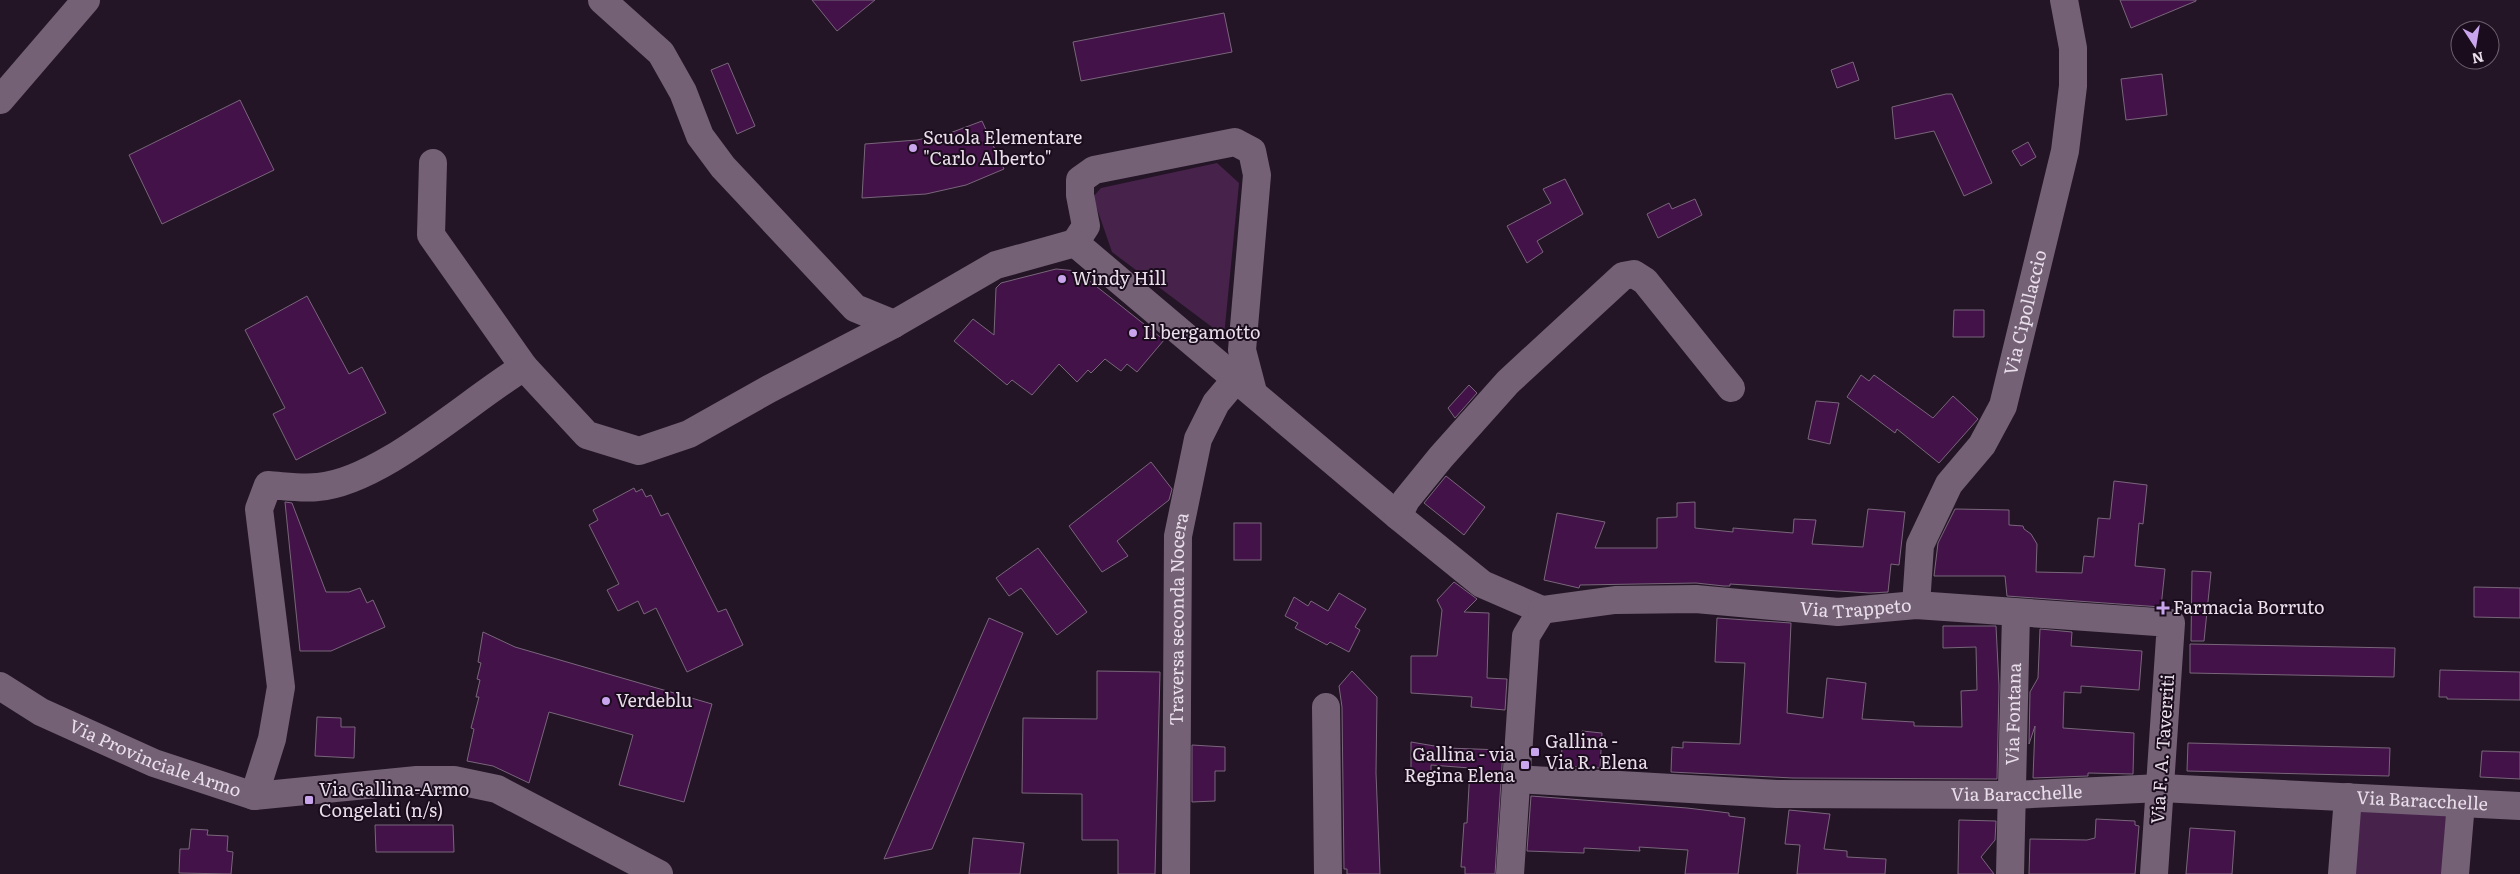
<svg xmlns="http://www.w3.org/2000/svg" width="2520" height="874" font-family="Literata,serif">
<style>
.green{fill:#47234c}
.building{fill:#421248;stroke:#79667b}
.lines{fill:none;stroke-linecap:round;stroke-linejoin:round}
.minor{stroke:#746176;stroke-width:28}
.poi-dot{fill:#c9a5ee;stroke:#1a0c1c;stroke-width:2}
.labels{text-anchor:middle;stroke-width:4;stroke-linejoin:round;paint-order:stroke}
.poi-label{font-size:18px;fill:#e9deea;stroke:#1a0c1c;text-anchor:start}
.street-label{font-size:18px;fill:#e9deea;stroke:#1a0c1c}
</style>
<rect width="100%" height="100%" fill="#241526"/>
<!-- green -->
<g class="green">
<path d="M1217,163L1239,183L1224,336L1112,252L1093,197L1101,188Z"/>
<path d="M2356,803L2454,808L2449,874H2350Z"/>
</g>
<!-- building -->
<g class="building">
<path d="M812,0H875L837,31Z"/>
<path d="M2120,0H2196V1L2131,28Z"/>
<path d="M1224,13L1232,52L1081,81L1073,42Z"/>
<path d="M1853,62L1859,80L1837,88L1831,70Z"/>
<path d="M728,63L755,126L737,134L711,70Z"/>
<path d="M2162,74L2167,115L2126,120L2121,79Z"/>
<path d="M1946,94H1952L1992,183L1964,196L1934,131L1895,139L1892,107Z"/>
<path d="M240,100L274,170L162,224L129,155Z"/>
<path d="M982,121L1004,169L966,185L926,194L862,198L865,144L917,140L950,133Z"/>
<path d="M2028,142L2036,157L2021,166L2012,151Z"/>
<path d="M1565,179L1583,214L1537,241L1543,252L1527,263L1507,226L1551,203L1543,189Z"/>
<path d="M1695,199L1702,215L1658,238L1647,214L1669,203L1672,209Z"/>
<path d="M1056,269L1077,271L1164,340L1137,372L1127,364L1121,371L1105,359L1091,373L1088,370L1077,382L1059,364L1032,395L1012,380L1007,385L954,341L973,319L994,335L996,288L1001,283Z"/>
<path d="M307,296L349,374L362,367L386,413L296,460L273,414L285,408L245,330Z"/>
<path d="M1954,310H1984V337H1953Z"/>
<path d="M1861,375L1869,381L1874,375L1933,418L1953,396L1978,419L1939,463L1897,429L1895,433L1847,397Z"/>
<path d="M1469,385L1477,393L1455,418L1448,408Z"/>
<path d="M1816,401L1839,403L1830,444L1808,439Z"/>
<path d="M1151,462L1172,489L1169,500L1117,541L1128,556L1102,572L1069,526Z"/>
<path d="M1446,476L1485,507L1464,535L1424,503Z"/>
<path d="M2114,481L2147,485L2143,524L2139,523L2135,566L2165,569L2161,607L2007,596L2005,576H1934L1938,543L1955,509L2009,510V525L2023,526L2024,529L2031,534L2037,544L2036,572L2082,573L2084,556L2094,557L2098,518L2110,519Z"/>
<path d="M634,488L636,492L642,489L646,497L651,495L661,516L668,513L718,612L726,609L743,645L687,672L656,608L644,614L638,601L618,611L607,590L619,584L589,525L598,520L593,510Z"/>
<path d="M285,502L292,503L326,592H349L360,588L367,603L373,600L385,627L331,651H300Z"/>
<path d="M1695,502V528L1733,532V528L1793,533L1794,519L1816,520L1812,544L1863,547L1868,509L1905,512L1899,565L1891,564L1888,592L1870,593L1730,584V586H1724L1696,583L1580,585L1579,588L1544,580L1557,513L1605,522L1595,548H1657V518L1677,517V503Z"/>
<rect x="1234" y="523" width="27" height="37"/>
<path d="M1038,548L1087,612L1057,635L1021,588L1009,596L996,578Z"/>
<path d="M2192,571L2211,572L2204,641H2191Z"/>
<path d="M1454,582L1477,599L1464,612L1489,613L1487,678L1507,679L1505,710L1471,707L1472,697L1411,693V656H1437L1442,610L1437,600Z"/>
<path d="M2474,587L2520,588V618L2474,617Z"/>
<path d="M1339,593L1366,609L1355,627L1360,630L1349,652L1330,642L1327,645L1295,628L1298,623L1285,616L1294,597L1308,606L1311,601L1328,611Z"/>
<path d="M989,618L1023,633L932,849L884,859Z"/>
<path d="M1717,618L1791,623L1787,713L1823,718L1827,678L1866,683L1862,719L1914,722V726L1962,727L1961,691L1977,690L1976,647L1943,648V626H1996L1999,686L1997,779L1793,778L1671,772L1672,747L1683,748V742L1740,744L1745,663L1715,662Z"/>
<path d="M2040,629L2072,632L2071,646L2142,651L2139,690L2081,686V693L2064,692L2063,728L2134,733L2133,774L2088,773V776L2033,778L2035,726L2029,744L2030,692L2038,678Z"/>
<path d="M483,632L515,647L712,704L684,802L619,785L633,735L549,712L529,783L493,766L467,761L474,729L471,728L479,697H476L480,680L477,679L481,663L478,662Z"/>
<path d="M2190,644L2395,648L2394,677L2190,673Z"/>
<path d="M2440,670L2520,672V700L2447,699V697H2439Z"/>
<path d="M1097,671L1160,672L1155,874H1118V840H1082V794L1022,793L1023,718L1097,719Z"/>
<path d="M1352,671L1377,697L1376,773L1380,874H1347V869H1344L1342,707L1339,686Z"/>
<path d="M317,717L341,718V727H355L354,758L315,756Z"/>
<path d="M1582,731L1602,733L1600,768L1561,766L1562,747L1570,748V740L1581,741Z"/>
<path d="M1411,742L1446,748L1503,750L1495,874H1465V867H1461L1464,823H1467L1470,768L1431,765V783L1411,781Z"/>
<path d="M2188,743L2390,748L2389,776L2187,771Z"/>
<path d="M1192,745L1225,747V771H1215V801L1192,802Z"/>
<path d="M2482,751L2520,752V779L2480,777Z"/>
<path d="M1531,796L1687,808L1729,813V816L1745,818L1738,874H1685L1688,850L1639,847L1640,851L1584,848V853L1527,851Z"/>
<path d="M1789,810L1830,814L1824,849L1847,851V857L1886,859L1885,874H1797L1800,845L1785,844Z"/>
<path d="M2096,819L2135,821V825L2139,826L2135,874H2029L2030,839L2087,840L2095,838Z"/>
<path d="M1959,820L1996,821L1995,840L1981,857L1994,874H1958Z"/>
<path d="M375,825H453L454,852H376Z"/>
<path d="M2190,828L2235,831L2232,874H2186Z"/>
<path d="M191,829L208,830L207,835L228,836L227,851L233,852L231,874L179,873L180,849H189Z"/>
<path d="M973,838L1024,843L1020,874H969Z"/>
</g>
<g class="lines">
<!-- minor -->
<g class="minor">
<path d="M602,0L661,53L683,92L700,136L723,167L855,308L894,324"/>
<path d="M0,100L86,0"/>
<path d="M433,163L431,235L524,367"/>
<path d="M1253,392L1242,350L1257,175L1252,151L1235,142L1094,170L1080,180V195L1086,226L1075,243L1398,516L1482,584L1542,610L1526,636L1510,874"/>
<path d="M1398,516L1406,500L1441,457L1508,382L1623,276L1634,274L1645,281L1731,388"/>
<path id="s1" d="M1916,605L1920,545L1949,484L1982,445L2003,406L2065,151L2073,86V48L2064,0"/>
<path id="s2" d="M1542,610L1615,600L1696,599L1838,612L1916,605L2171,623L2154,874"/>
<path id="s3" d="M0,686L41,712L154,763L254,796L417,780H454L497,789L659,874"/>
<path d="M1326,707L1328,874"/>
<path id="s4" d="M1515,779L1777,794L2013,795L2161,788L2520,806"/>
<path d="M254,796L272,739L281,687L259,509L268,485C284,486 302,489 318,487C381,482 468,401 524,367L587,435L639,451L689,434L769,389L894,324L996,265L1075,243"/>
<path id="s5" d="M1176,874L1178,536L1198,439L1216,403L1237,378"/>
<path id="s6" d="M2010,874L2016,613"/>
<path d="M2342,874L2348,797"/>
<path d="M2455,874L2461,803"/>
</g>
</g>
<!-- markers -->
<g class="poi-dot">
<circle cx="913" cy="148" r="5"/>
<circle cx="1062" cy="279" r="5"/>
<circle cx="1133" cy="333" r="5"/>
<path d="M2160.5 600.5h5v5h5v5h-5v5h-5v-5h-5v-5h5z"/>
<circle cx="606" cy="701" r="5"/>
<rect x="1530" y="747" width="10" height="10" rx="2.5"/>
<rect x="1520" y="760" width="10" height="10" rx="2.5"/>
<rect x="304" y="795" width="10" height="10" rx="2.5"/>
</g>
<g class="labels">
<!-- poi labels -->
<g class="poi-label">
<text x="923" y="144">Scuola Elementare<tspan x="923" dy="21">"Carlo Alberto"</tspan></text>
<text x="1072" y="285">Windy Hill</text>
<text x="1143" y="339">Il bergamotto</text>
<text x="2173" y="614">Farmacia Borruto</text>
<text x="616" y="707">Verdeblu</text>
<text x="1545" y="748">Gallina -<tspan x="1545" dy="21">Via R. Elena</tspan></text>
<text x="1515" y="761" text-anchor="end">Gallina - via<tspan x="1515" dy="21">Regina Elena</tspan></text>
<text x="319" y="796">Via Gallina-Armo<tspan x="319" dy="21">Congelati (n/s)</tspan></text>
</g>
<!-- street labels -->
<g class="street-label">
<text dy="6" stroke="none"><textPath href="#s1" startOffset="319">Via Cipollaccio</textPath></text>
<text dy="6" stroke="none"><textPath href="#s2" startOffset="315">Via Trappeto</textPath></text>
<text dy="6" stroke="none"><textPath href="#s5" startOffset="255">Traversa seconda Nocera</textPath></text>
<text dy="6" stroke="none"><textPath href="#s6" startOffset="160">Via Fontana</textPath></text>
<text transform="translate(2163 749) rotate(-86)" y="6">Via F. A. Taverriti</text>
<text dy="6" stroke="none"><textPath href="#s3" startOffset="172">Via Provinciale Armo</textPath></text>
<text dy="6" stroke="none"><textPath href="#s4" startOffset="502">Via Baracchelle</textPath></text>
<text dy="6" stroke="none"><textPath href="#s4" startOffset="908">Via Baracchelle</textPath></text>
</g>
</g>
<!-- north arrow -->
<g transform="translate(2475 45) rotate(168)"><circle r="24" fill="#1a0c1c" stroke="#6d606e"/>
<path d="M0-4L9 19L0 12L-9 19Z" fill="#c9a5ee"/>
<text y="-8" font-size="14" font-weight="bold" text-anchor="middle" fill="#e9deea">N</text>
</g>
</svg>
